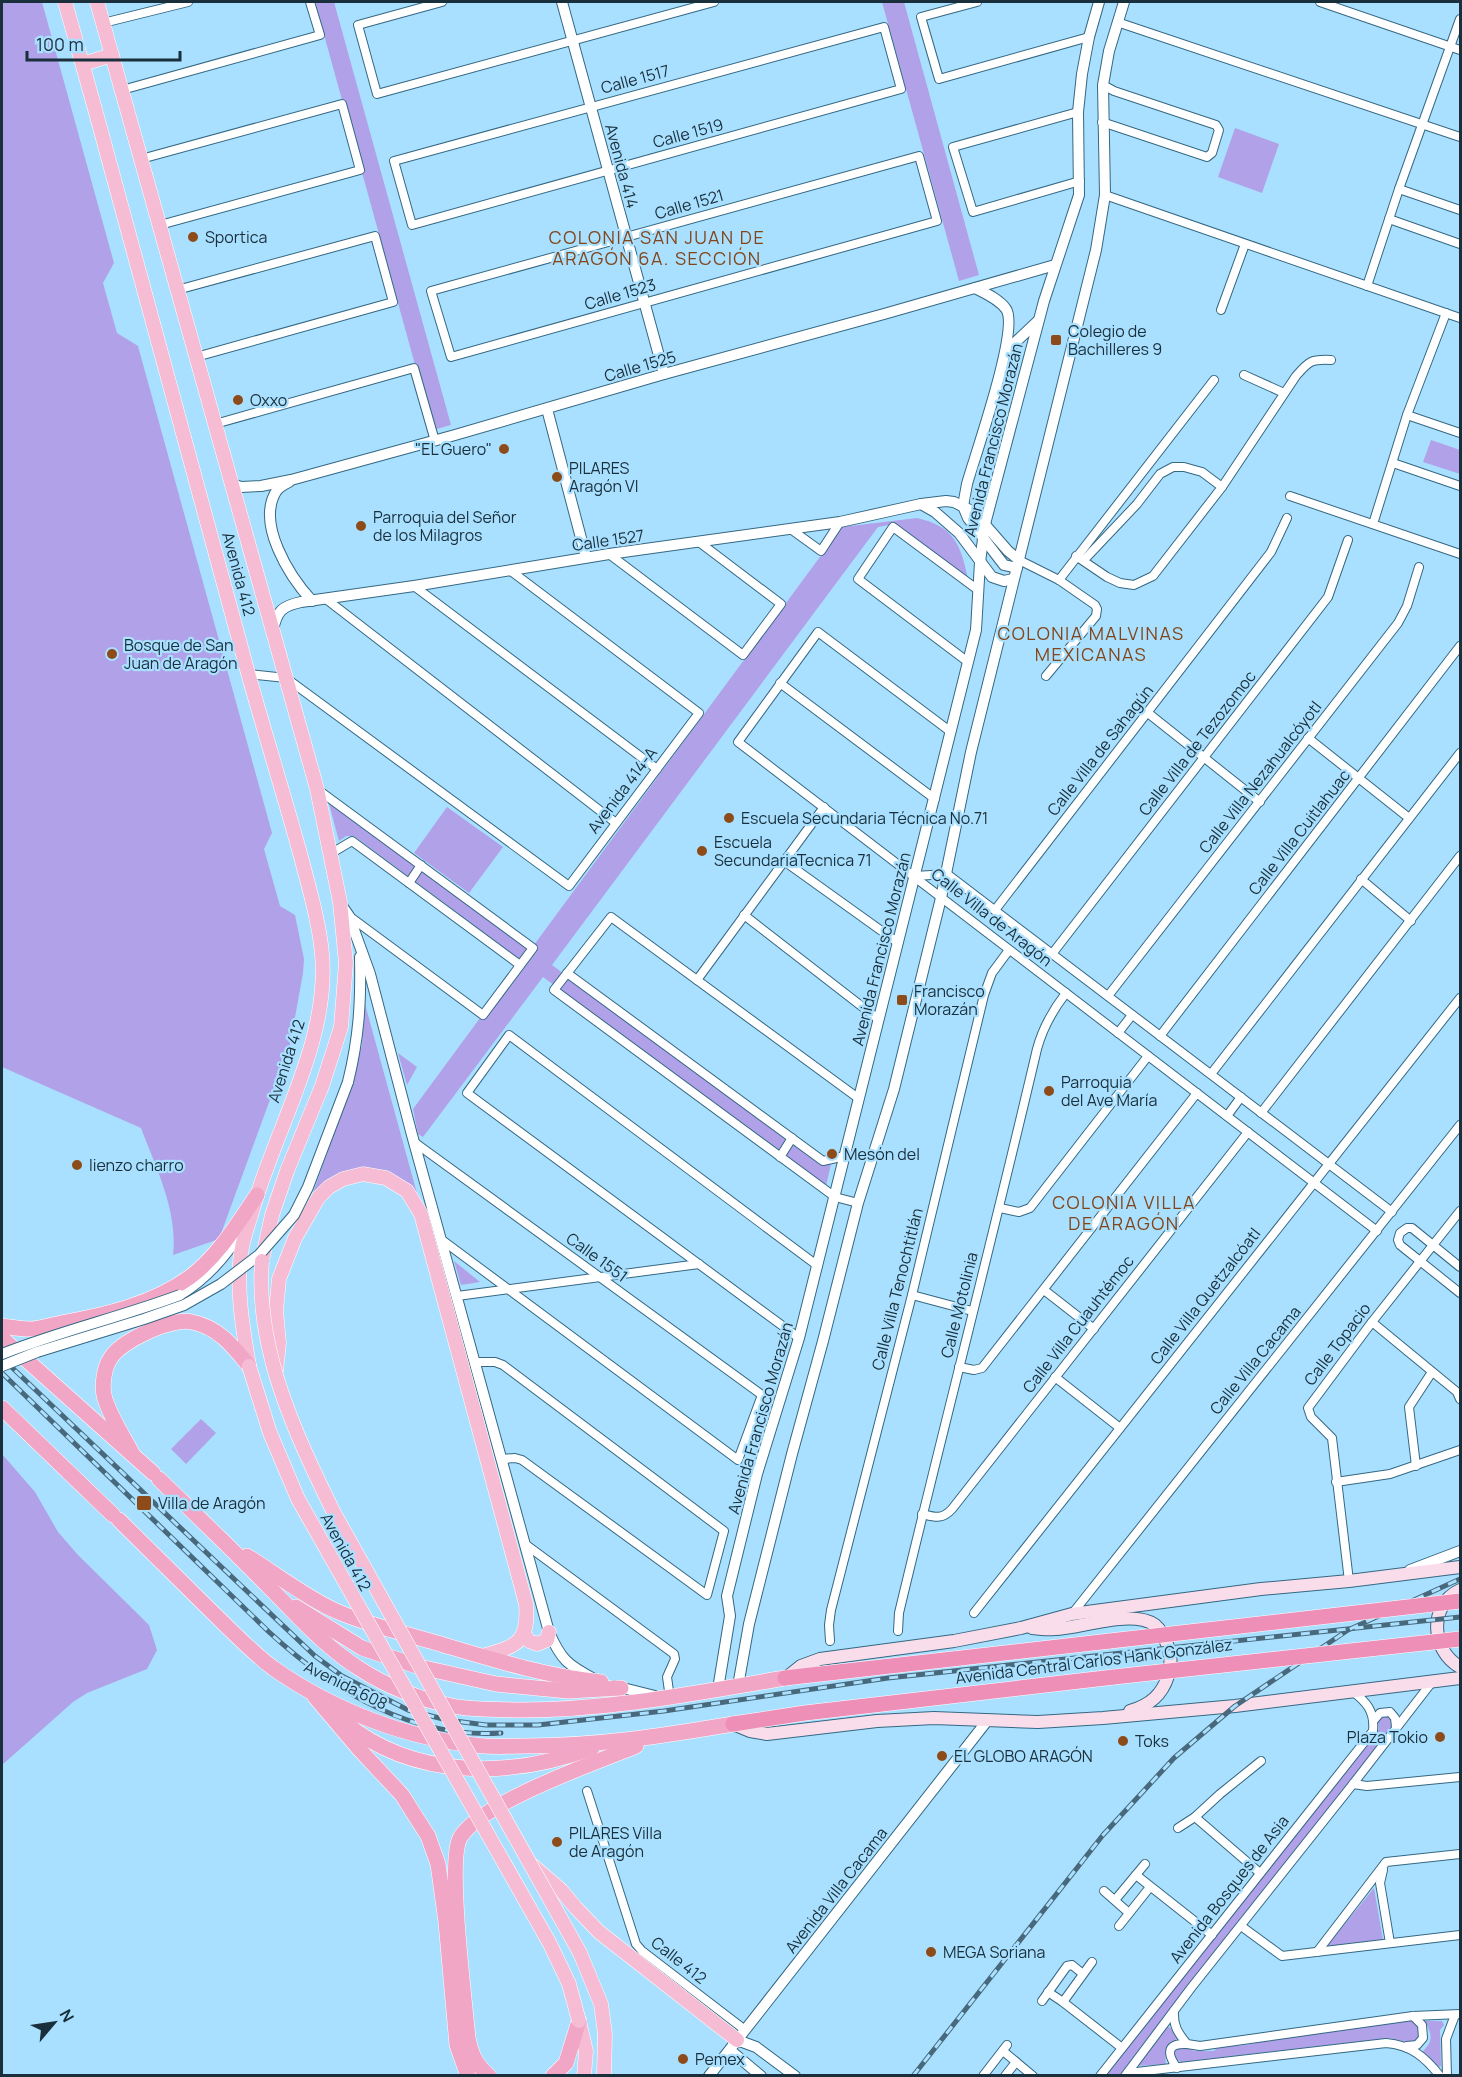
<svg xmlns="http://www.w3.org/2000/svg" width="1462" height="2077" font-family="Manrope,sans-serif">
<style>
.green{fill:#b0a1e9}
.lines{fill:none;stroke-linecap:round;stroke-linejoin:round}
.minor-casing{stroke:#346883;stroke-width:10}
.tertiary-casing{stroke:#346883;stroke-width:12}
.secondary-casing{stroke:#346883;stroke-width:14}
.primary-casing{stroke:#fff;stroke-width:15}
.trunk-casing{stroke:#fff;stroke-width:16}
.motorway-casing{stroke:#fff;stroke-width:16}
.minor{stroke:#fff;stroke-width:8}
.tertiary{stroke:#fff;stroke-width:10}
.secondary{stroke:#faddea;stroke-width:12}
.primary{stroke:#f5bcd4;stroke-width:14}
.trunk{stroke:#f2a6c6;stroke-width:15}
.motorway{stroke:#ee8fb8;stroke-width:15}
.rail-casing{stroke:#48697b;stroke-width:5}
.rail{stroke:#aae0ff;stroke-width:3;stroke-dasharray:9;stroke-linecap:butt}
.tertiary-bridge-casing{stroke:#346883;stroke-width:12;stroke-linecap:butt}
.primary-bridge-casing{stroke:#fff;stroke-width:15;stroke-linecap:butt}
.motorway-bridge-casing{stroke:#fff;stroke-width:16;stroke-linecap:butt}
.tertiary-bridge{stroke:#fff;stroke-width:10}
.primary-bridge{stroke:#f5bcd4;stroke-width:14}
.motorway-bridge{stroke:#ee8fb8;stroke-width:15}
.poi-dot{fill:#8d4b19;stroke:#aae0ff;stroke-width:2}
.labels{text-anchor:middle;stroke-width:4.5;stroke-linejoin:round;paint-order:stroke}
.street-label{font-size:16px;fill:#192f3b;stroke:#aae0ff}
.poi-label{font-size:16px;fill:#192f3b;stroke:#aae0ff;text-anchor:start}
.neighbourhood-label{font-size:18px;letter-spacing:1.5px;fill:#824519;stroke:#aae0ff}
</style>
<rect width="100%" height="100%" fill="#aae0ff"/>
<!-- green -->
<g class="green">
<path d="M2,2H42L114,263L103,283L117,333L138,346L272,833L264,849L280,906L295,915L304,959L303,973L290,1045L219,1239L173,1255C178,1211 156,1168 141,1128L2,1067Z"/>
<path d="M315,2H334L451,425L433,430Z"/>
<path d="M882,2H904L979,275L959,281Z"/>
<path d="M1235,128L1279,144L1262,193L1218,177Z"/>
<path d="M1431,440L1460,450V474L1423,462Z"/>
<path d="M917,518C954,526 961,545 968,579L895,524L878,527L552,965L820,1164H831L826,1186L543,977L423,1137L418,1134L413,1109L522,961L354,836H346L339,841L328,800L531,949L842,527Z"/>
<path d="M447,807L503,847L469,893L414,853Z"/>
<path d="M365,1004L418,1197L383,1174L322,1185L313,1193L352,1084L362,1045Z"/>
<path d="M398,1053L417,1067L407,1085Z"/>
<path d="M454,1261L480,1282L461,1285Z"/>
<path d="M201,1419L216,1433L186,1464L171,1449Z"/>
<path d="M2,1454L35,1492L58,1532L78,1555L149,1625L157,1650L147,1669L87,1693L73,1702L2,1765Z"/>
<path d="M1388,1713L1395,1723L1391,1729L1121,2075L1105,2076L1371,1739L1379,1729L1378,1718Z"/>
<path d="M1374,1888L1383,1940L1327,1946Z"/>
<path d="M1414,2020L1417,2023L1420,2034L1417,2040L1407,2042L1389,2038L1181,2062L1174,2058V2052L1182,2046L1194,2051H1214L1218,2047L1246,2045L1270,2040Z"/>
<path d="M1425,2021H1442L1444,2025L1440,2030L1441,2066L1439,2067L1422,2052C1434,2040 1432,2035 1425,2021Z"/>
<path d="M1167,2026L1172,2029L1178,2038C1168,2044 1164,2053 1166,2064L1136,2066Z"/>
</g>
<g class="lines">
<defs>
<g id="minor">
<path d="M442,2L358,25L377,94L714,2"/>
<path d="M977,2L921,17L939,79L1089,37"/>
<path d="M1320,2L1460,50"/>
<path d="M1117,22L1460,137"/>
<path d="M103,23L188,2"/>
<path d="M884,27L901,89L412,225L394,161Z"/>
<path d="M122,90L320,35L310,2"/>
<path d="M1078,112L953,147L973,212L1080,181"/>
<path d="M1102,122L1207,157L1212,153L1219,130L1216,125L1114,91L1103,85"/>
<path d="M919,156L937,221L451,357L431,291Z"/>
<path d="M141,159L342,104L360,170L160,225"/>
<path d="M1399,189L1460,210"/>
<path d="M1105,195L1460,318"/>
<path d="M1389,219L1460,244"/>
<path d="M1367,286L1399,189L1460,19"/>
<path d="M177,290L375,236L393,302L196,357"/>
<path d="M1221,310L1245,244"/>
<path d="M1244,375L1284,393"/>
<path d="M1407,415L1460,433"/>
<path d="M215,424L414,368L435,441"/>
<path d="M1393,463L1460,486"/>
<path d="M1290,496L1460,554"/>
<path d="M1373,524L1407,415L1446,313"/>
<path d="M792,530L821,551L840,522"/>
<path d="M609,554L743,655L781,604L699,542"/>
<path d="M1076,556L1107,577L1120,583L1134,585L1153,576L1222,487L1296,376C1309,361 1311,359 1331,360"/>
<path d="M1019,560L1059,580L1095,605L1097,609L1096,616L1046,676"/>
<path d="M1084,560L1137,504L1160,474L1173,467H1184L1202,472L1222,487"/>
<path d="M1059,580L1214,380"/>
<path d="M414,586L657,769"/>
<path d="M326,599L616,823"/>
<path d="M968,662L858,579L893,527L978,590"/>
<path d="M248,674L286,678L569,886L699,713L511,571"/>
<path d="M780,683L935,799"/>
<path d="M1148,713L1260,802"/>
<path d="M951,732L818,632L738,742L1377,1231"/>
<path d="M1308,738L1409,818"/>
<path d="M317,789L533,948L483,1015L349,916"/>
<path d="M330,854L352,841L520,965"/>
<path d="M784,861L897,942"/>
<path d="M915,876L947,874L1392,1212"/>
<path d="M1361,879L1411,921"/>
<path d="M409,883L421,865"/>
<path d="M995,910L1271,552L1287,518"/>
<path d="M744,915L878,1019"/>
<path d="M1052,954L1328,597L1348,540"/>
<path d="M567,973L823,1161L845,1156"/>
<path d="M697,980L824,807"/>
<path d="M1108,996L1398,623L1407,606L1419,567"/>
<path d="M1118,1033L1132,1015"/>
<path d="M1160,1036L1460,646"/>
<path d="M1211,1074L1460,753"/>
<path d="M1261,1113L1460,856"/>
<path d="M1227,1116L1241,1097"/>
<path d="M414,1142L762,1395L738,1460L442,1240"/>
<path d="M780,1157L792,1138"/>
<path d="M858,1203L835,1197L554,990L611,917L858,1098"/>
<path d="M1000,1208L1019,1212L1030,1208L1148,1056"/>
<path d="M1460,1267L1412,1228H1407L1400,1233L1398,1240L1400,1245L1460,1293"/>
<path d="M1044,1290L1094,1329"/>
<path d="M912,1295L972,1311"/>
<path d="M457,1296L699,1264"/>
<path d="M1372,1322L1457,1392L1460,1399"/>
<path d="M799,1338L467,1093L509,1035L818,1266"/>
<path d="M475,1362H495L503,1365L724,1531L707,1595L522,1460L515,1458L502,1459"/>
<path d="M959,1367L974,1370L982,1368L1197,1093"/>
<path d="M1055,1377L1120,1428"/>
<path d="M1416,1466L1409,1407L1432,1372"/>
<path d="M1336,1482L1390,1474L1460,1450"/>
<path d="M922,1514C935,1517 942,1520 952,1509L1248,1132"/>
<path d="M525,1544L674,1654L675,1659L667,1677L670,1698"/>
<path d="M1349,1581L1332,1438L1311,1417L1308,1408L1372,1322L1460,1211"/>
<path d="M974,1613L1460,998"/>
<path d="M1072,1614L1460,1125"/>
<path d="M898,1631L899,1613C944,1425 993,1237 1037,1049C1043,1027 1052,1011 1066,993"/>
<path d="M830,1641L829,1625L831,1610L912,1295L984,995L992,973L1009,950"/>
<path d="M1375,1719L1380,1713L1390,1712L1395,1718L1396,1727"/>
<path d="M1353,1784L1367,1786L1460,1777"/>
<path d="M587,1791L636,1944L642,1951L745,2030"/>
<path d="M1195,1817L1260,1873"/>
<path d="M1178,1828L1195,1817L1220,1794L1261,1761"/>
<path d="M1383,1870L1380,1883L1390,1943"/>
<path d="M1136,1875L1212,1935"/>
<path d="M1104,1891L1129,1913"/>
<path d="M1115,1900L1145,1864"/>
<path d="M1119,1926L1150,1887"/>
<path d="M1241,1926L1282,1956L1460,1935"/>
<path d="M1317,1952L1386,1862L1460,1854"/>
<path d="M1048,1992L1063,2002L1122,2048"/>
<path d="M1042,2001L1067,1966L1072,1965L1083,1974"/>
<path d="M1063,2002L1092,1962"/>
<path d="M1174,2011C1173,2026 1178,2033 1187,2044L1200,2046L1413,2016L1460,2014"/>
<path d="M1407,2046L1417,2045L1423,2038L1422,2025L1413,2016"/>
<path d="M1003,2051L1033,2076"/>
<path d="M1177,2068C1166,2053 1167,2043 1187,2044"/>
<path d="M1128,2073L1386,2043C1411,2045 1425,2057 1440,2076"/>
<path d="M983,2076L1007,2045"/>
<path d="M1005,2076L1016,2062"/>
<path d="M1100,2076L1373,1731C1375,1712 1367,1702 1352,1691"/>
<path d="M1125,2076L1191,1988L1353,1784L1432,1682"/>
<path d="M1447,2076L1446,2039L1455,2015"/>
</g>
<g id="tertiary">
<path d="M562,2L664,374"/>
<path d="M975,288C985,293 999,299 1006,309C1020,329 975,455 967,484L963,506L968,518L1004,565L1017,568"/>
<path d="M1006,351L1038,321"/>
<path d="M547,409L586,557"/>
<path d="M289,482C285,484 280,487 277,490C255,523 290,577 312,601"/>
<path d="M232,484L241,487L261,486L291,480L455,435L664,374L884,314L1055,265"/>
<path d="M921,504L935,512L959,533L992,577L1004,581L1013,579"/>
<path d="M273,630C277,611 282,606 301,602L414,586L609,554L840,522L921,504L946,501L954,502L974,512L1008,551L1019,560"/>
<path d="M340,903L349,916L370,974L412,1135L549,1632C561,1660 568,1665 594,1679"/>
<path d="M348,1082C359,1037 361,1003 360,957"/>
<path d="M180,1295C207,1278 226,1257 243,1229"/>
<path d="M1410,1570L1460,1551"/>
<path d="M615,1686L655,1696"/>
<path d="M738,1686L749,1624L792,1454L823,1341L858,1203L894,1089L941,898L971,752L1096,250L1105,195L1103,85L1109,51L1124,2"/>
<path d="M718,1689L730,1616L727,1596L757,1474L799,1338L976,630L980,562L985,524L1044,301L1079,195L1078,112L1082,74L1089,37L1099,2"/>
<path d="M737,2040L756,2047L795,2076"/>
<path d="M730,2050L761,2076"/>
<path d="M709,2076L987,1721"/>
</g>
<g id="secondary">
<path d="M1460,1590C1428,1605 1431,1651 1460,1667"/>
<path d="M1032,1628C1040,1629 1048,1630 1055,1629C1081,1628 1132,1609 1155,1625C1160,1629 1165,1638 1167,1644C1171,1654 1172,1665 1168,1676C1162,1695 1150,1705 1130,1711"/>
<path d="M786,1678L801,1666L820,1659L954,1641L1021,1628L1072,1614L1261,1589L1349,1581L1460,1567"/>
<path d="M733,1724L750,1731L767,1734L877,1721L934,1718L1038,1722L1103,1718L1235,1706L1460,1678"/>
</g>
<g id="primary">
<path d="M65,2C128,225 187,449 248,673C265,734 284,795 301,857C309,888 319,921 322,954C330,1041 275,1129 252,1212C248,1225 243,1239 241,1253C236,1290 243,1329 249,1366"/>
<path d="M97,2L317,789L340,902L346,963L341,1027L322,1086L287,1171L272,1215L263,1256"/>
<path d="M83,64L112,55"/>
<path d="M276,1371L279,1343L276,1311L279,1279L295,1238L318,1198L329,1187L343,1179L363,1174L386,1178L407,1191L421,1214L526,1604C529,1643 517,1646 482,1656"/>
<path d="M524,1634L529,1641L537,1644L547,1640L549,1632"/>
<path d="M532,1865L561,1890L576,1908L599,1932L737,2040"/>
<path d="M579,2021L586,2051L584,2076"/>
<path d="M604,2076L605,2034"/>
</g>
<g id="trunk">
<path d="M2,1326C10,1327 20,1329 29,1329C39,1329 51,1325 61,1323C106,1315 153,1304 190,1277C218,1256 238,1223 257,1195"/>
<path d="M2,1338L153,1473"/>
<path d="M2,1408L113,1515"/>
<path d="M132,1453C124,1438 107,1411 104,1395C102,1385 104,1368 110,1359C120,1341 172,1317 192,1322C218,1327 233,1346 249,1366"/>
<path d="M159,1479C196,1515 233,1550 269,1587C298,1616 325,1647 360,1669C386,1686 421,1700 452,1706C473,1710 494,1709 515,1710C606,1711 696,1693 785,1678"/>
<path d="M119,1520C148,1549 177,1577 206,1606C228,1627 249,1650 273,1668C334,1711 410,1740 484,1746C498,1747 512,1746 525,1746C598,1746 662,1736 733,1724"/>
<path d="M247,1556C276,1574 305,1597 336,1611C368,1625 403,1633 437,1643C491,1659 544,1676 601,1682"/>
<path d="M296,1607L362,1648L420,1667L496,1684L568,1691L621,1688"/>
<path d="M315,1697L359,1749L402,1795L428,1836L438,1864L446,1922L457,2045L468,2076"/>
<path d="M344,1722C414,1780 512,1778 592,1748"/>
<path d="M489,2076C476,2065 471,2054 468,2038C465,2003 447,1862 460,1838C479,1803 597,1762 636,1746"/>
<path d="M553,2076L566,2063L579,2021"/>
</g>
<g id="motorway">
<path d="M785,1678L1110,1641"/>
<path d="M733,1724L805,1713L1114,1677"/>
</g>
</defs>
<!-- minor casing -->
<use href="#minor" class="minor-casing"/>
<!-- tertiary casing -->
<use href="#tertiary" class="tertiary-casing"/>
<!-- secondary casing -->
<use href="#secondary" class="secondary-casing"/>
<!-- primary casing -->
<use href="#primary" class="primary-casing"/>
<!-- trunk casing -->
<use href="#trunk" class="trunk-casing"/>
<!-- motorway casing -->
<use href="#motorway" class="motorway-casing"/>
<!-- minor -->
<use href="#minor" class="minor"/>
<!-- tertiary -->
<use href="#tertiary" class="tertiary"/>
<!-- secondary -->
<use href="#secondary" class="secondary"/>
<!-- primary -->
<use href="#primary" class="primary"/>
<!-- trunk -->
<use href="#trunk" class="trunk"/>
<!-- motorway -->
<use href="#motorway" class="motorway"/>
<defs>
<g id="rail">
<path d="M2,1358L315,1656L342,1676L408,1710L447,1720L486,1725H538L664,1711L888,1678L1460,1617"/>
<path d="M2,1373L269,1632C333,1691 411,1739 501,1733"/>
<path d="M913,2076L1103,1835L1174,1758L1235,1706L1348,1630L1460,1579"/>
</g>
</defs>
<!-- rail casing -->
<use href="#rail" class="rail-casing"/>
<!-- rail -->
<use href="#rail" class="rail"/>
<defs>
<g id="tertiary-bridge">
<path d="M2,1354C60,1331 121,1317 180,1295"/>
<path d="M2,1366L37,1352L144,1319L184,1305L221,1284L259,1255L294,1215L308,1187L348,1082"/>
</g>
<g id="primary-bridge">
<path d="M262,1261C255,1350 296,1435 334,1513L580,1953L601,2004L605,2034"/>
<path d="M249,1366L270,1433L298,1499L550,1944L569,1984L579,2021"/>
</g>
<g id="motorway-bridge">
<path d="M1110,1641L1460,1601"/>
<path d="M1114,1677L1460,1639"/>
</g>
</defs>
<!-- tertiary-bridge casing -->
<use href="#tertiary-bridge" class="tertiary-bridge-casing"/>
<!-- primary-bridge casing -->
<use href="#primary-bridge" class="primary-bridge-casing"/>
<!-- motorway-bridge casing -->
<use href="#motorway-bridge" class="motorway-bridge-casing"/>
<!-- tertiary-bridge -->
<use href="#tertiary-bridge" class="tertiary-bridge"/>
<!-- primary-bridge -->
<use href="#primary-bridge" class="primary-bridge"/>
<!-- motorway-bridge -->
<use href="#motorway-bridge" class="motorway-bridge"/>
</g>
<!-- markers -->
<g class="poi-dot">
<circle cx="193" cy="237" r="6"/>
<rect x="1050" y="334" width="12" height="12" rx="3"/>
<circle cx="238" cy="400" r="6"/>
<circle cx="504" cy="449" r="6"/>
<circle cx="557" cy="477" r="6"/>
<circle cx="361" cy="526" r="6"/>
<circle cx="112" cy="654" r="6"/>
<circle cx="729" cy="818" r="6"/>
<circle cx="702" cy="851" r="6"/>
<rect x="896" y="994" width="12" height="12" rx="3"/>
<circle cx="1049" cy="1091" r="6"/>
<circle cx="832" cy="1154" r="6"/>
<circle cx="77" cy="1165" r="6"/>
<rect x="136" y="1495" width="16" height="16" rx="3"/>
<circle cx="1440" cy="1737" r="6"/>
<circle cx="1123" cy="1741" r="6"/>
<circle cx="942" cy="1756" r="6"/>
<circle cx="557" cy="1842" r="6"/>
<circle cx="931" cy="1952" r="6"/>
<circle cx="683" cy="2059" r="6"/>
</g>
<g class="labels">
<!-- street labels -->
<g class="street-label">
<text transform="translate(635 79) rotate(-15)" y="6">Calle 1517</text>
<text transform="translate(688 133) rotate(-15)" y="6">Calle 1519</text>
<text transform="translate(622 166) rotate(75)" y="6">Avenida 414</text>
<text transform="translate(689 204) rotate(-16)" y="6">Calle 1521</text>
<text transform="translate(620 294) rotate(-16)" y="6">Calle 1523</text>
<text transform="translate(640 366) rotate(-16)" y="6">Calle 1525</text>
<text transform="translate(993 440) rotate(-76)" y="6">Avenida Francisco Morazán</text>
<text transform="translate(608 540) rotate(-8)" y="6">Calle 1527</text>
<text transform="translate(239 574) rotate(75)" y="6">Avenida 412</text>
<text transform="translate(1197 743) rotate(-52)" y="6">Calle Villa de Tezozomoc</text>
<text transform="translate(1100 750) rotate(-52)" y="6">Calle Villa de Sahagún</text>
<text transform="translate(1260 777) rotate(-52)" y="6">Calle Villa Nezahualcóyotl</text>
<text transform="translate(622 790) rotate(-53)" y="6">Avenida 414-A</text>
<text transform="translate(1299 832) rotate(-52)" y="6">Calle Villa Cuitlahuac</text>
<text transform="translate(992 917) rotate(38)" y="6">Calle Villa de Aragón</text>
<text transform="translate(881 949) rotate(-76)" y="6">Avenida Francisco Morazán</text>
<text transform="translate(286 1061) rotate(-72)" y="6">Avenida 412</text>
<text transform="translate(597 1257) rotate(36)" y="6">Calle 1551</text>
<text transform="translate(897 1289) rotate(-76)" y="6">Calle Villa Tenochtitlán</text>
<text transform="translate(1205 1296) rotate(-52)" y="6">Calle Villa Quetzalcóatl</text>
<text transform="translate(959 1305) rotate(-76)" y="6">Calle Motolinia</text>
<text transform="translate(1078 1324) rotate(-52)" y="6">Calle Villa Cuauhtémoc</text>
<text transform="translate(1337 1344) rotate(-53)" y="6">Calle Topacio</text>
<text transform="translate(1255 1360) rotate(-51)" y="6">Calle Villa Cacama</text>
<text transform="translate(760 1418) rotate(-74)" y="6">Avenida Francisco Morazán</text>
<text transform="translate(346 1552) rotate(61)" y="6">Avenida 412</text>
<text transform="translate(1094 1661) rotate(-7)" y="6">Avenida Central Carlos Hank González</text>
<text transform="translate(346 1685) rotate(26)" y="6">Avenida 608</text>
<text transform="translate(1229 1889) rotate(-52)" y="6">Avenida Bosques de Asia</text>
<text transform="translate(836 1890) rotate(-52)" y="6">Avenida Villa Cacama</text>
<text transform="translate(679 1960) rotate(38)" y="6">Calle 412</text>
</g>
<!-- poi labels -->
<g class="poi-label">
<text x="205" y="243">Sportica</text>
<text x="1068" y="337">Colegio de<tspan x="1068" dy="18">Bachilleres 9</tspan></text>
<text x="250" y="406">Oxxo</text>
<text x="492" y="455" text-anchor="end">"EL Guero"</text>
<text x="569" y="474">PILARES<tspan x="569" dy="18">Aragón VI</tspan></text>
<text x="373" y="523">Parroquia del Señor<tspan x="373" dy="18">de los Milagros</tspan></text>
<text x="124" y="651">Bosque de San<tspan x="124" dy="18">Juan de Aragón</tspan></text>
<text x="741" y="824">Escuela Secundaria Técnica No.71</text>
<text x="714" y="848">Escuela<tspan x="714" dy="18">SecundariaTecnica 71</tspan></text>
<text x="914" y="997">Francisco<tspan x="914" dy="18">Morazán</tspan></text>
<text x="1061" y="1088">Parroquia<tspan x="1061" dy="18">del Ave María</tspan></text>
<text x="844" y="1160">Mesón del</text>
<text x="89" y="1171">lienzo charro</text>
<text x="158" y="1509">Villa de Aragón</text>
<text x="1428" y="1743" text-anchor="end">Plaza Tokio</text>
<text x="1135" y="1747">Toks</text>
<text x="954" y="1762">EL GLOBO ARAGÓN</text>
<text x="569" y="1839">PILARES Villa<tspan x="569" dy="18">de Aragón</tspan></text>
<text x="943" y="1958">MEGA Soriana</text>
<text x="695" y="2065">Pemex</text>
</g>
<!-- neighbourhood labels -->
<g class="neighbourhood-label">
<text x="657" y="244">COLONIA SAN JUAN DE<tspan x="657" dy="21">ARAGÓN 6A. SECCIÓN</tspan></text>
<text x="1091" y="640">COLONIA MALVINAS<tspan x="1091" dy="21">MEXICANAS</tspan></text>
<text x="1124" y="1209">COLONIA VILLA<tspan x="1124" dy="21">DE ARAGÓN</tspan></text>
</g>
</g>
<!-- border -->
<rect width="1462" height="2077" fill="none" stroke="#192f3b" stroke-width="6"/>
<!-- north arrow -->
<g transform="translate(54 2023) rotate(61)" stroke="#aae0ff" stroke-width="4.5" paint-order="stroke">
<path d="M0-4.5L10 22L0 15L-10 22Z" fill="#192f3b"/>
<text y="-9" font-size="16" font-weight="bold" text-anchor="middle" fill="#192f3b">N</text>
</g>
<!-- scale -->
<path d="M27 51v9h153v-9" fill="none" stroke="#192f3b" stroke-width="3"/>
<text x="36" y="51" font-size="18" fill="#192f3b" stroke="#aae0ff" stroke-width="4.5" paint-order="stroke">100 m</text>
</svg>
